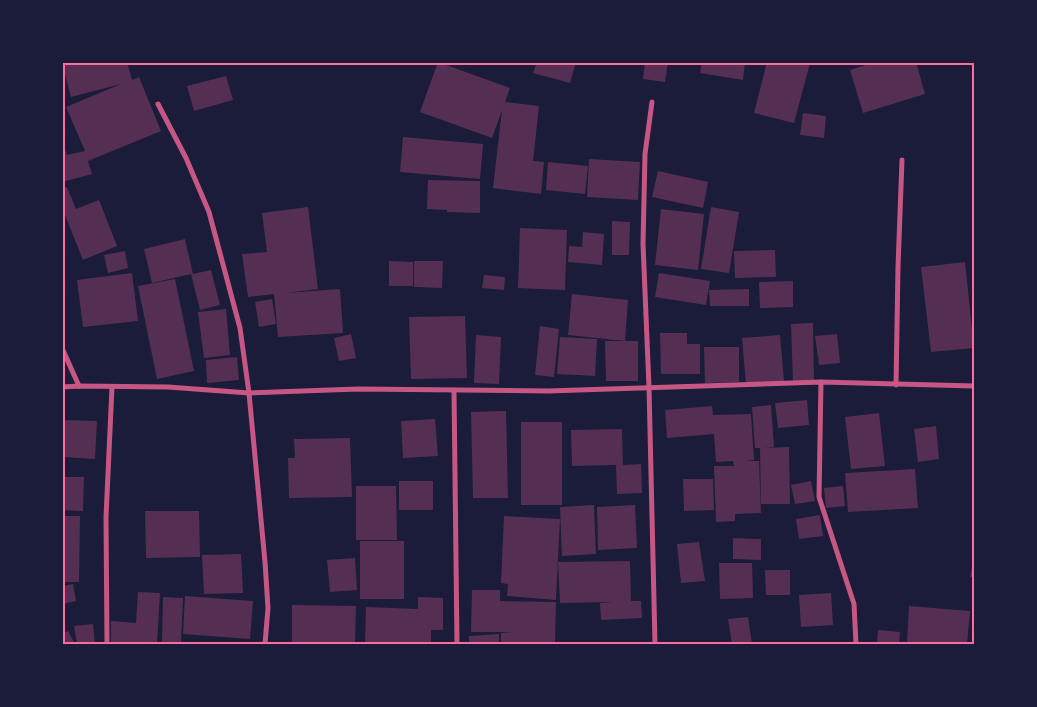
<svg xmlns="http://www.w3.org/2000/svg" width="1037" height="707" font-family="'Exo 2',sans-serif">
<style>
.building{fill:#542f53}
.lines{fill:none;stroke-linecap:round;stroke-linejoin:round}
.minor{stroke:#c65784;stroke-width:5}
.neatline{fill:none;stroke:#ff6b9d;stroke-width:2}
</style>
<rect width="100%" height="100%" fill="#1b1b3a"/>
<!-- building -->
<g class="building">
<path d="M76,62H127L132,80L139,77L161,131L88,161L92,174L62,182V140L67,155L85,151L66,107L121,84L71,97L63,66Z"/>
<path d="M438,62L510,88L505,102L539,106L533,161L544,162L541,194L493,188L502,110L492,138L420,112Z"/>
<path d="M537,62H576L570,83L533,73Z"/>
<path d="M645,62H668L665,82L643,79Z"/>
<path d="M702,62H745L743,80L700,73Z"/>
<path d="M767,62L810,63L794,123L754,113Z"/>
<path d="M875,62H916L925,94L863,113L850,70Z"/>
<path d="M226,76L233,100L194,111L187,86Z"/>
<path d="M803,113L826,116L824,138L800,135Z"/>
<path d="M403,137L483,144L480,179L400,172Z"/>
<path d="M589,159L640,162L638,200L587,197Z"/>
<path d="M548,162L588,166L585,194L546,190Z"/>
<path d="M658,171L708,182L703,208L652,197Z"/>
<path d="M428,180L480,181V213L447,212V210L427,209Z"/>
<path d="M67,187L76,209L99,200L117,246L83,260L65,215H62V189Z"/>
<path d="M308,207L318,289L286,293L340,289L343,333L278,337L274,294L248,297L242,254L267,252L262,213Z"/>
<path d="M711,207L739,212L729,273L701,269Z"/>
<path d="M661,209L704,214L698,270L655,265Z"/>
<path d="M612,221L630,222L629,255H612Z"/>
<path d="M520,228L567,230L565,290L518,288Z"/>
<path d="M583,232L604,234L602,265L568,262L569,246L582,247Z"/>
<path d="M185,239L193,274L211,270L220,305L200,310L191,274L152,283L144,249Z"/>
<path d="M775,250L776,277L735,278L734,251Z"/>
<path d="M125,251L128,268L108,273L104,255Z"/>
<path d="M389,261L413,262V286H389Z"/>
<path d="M414,261H443L442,288L414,287Z"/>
<path d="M965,262L974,348L931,352L921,267Z"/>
<path d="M132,273L138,321L83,327L77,280Z"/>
<path d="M659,273L710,281L706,305L655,297Z"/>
<path d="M484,275L505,277L504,290L482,288Z"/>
<path d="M175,279L194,371L157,379L138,286Z"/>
<path d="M793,281V307L760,308L759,282Z"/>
<path d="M749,289V306H710L709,290Z"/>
<path d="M572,294L628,300L625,341L568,335Z"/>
<path d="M272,299L276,324L259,327L255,302Z"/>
<path d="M226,309L230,355L204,358L198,312Z"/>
<path d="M465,316L467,378L411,379L409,317Z"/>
<path d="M813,323L814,383H793L791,324Z"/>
<path d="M540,326L559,329L554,377L535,375Z"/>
<path d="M660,333H687V344H700V374H661Z"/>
<path d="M351,334L356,358L339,361L334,338Z"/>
<path d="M837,334L840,363L819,365L815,336Z"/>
<path d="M476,335L501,337L499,384L474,383Z"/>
<path d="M780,335L784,381L746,385L742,338Z"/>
<path d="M560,337L597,339L595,376L557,374Z"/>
<path d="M605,341H638V381H606Z"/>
<path d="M704,347H739V382L705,383Z"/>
<path d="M237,357L239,380L207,383L206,360Z"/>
<path d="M807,400L809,425L778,428L775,403Z"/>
<path d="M771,405L774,447L764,448L789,447L790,504H761L760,448H755L752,407Z"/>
<path d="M712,406L713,415L751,414L754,460L746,461H759L761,513L735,514V521L716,522L714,466H734L733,461L716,462L714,434L667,438L665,410Z"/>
<path d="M506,411L508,498H473L471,412Z"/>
<path d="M879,413L885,466L851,469L845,417Z"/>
<path d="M435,419L438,456L403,458L401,421Z"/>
<path d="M62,420L97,421L95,459L62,457Z"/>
<rect x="521" y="422" width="41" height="83"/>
<path d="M936,426L939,459L918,462L914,429Z"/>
<path d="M622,429L623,465L641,464L642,493L617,494L616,465L572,466L571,430Z"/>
<path d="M350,438L352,497L289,498L288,458H295L294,439Z"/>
<path d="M915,469L918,508L848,512L845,473Z"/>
<path d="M62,477H84L83,511L62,510Z"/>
<path d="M683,479H713L714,510L684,511Z"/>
<rect x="399" y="481" width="34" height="29"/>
<path d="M811,481L815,501L795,504L791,485Z"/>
<path d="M356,486H396L397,540H356Z"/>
<path d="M843,486L845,506L826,508L824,488Z"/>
<path d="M594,505L596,554L562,556L560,507Z"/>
<path d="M635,505L637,548L598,550L597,507Z"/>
<path d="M145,511H199L200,557L146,558Z"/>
<path d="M820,515L823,536L799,539L796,519Z"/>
<path d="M62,516H80L79,582H62Z"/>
<path d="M504,516L560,519L556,600L507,596L508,584L501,583Z"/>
<path d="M733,538L761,539V560L733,559Z"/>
<rect x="360" y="541" width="44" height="58"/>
<path d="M699,542L705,581L681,583L677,544Z"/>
<path d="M241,554L243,593L204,594L202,555Z"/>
<path d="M974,556V578L970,577Z"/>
<path d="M355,558L357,590L330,592L327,560Z"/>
<path d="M630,561L631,601H641L642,618L601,620L600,603L613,602L560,603L558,562Z"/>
<path d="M719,563H752L753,598L720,599Z"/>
<path d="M765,570H790V595H766Z"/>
<path d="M73,584L76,601L62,604V586Z"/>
<path d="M472,590H500V601L556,602L555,644H501V633L513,632H471Z"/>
<path d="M138,592L160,593L157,644H118V642H111V621L136,623Z"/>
<path d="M831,593L833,625L801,627L799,595Z"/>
<path d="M185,596L253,601L250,639L183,634Z"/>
<path d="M163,597L183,598L181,643L162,642Z"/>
<path d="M418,597L443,598V630H431V644H365L366,607L418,609Z"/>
<path d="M292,605L356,606L355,644H292Z"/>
<path d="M909,606L970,611L967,644H907Z"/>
<path d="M748,617L752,644H732L728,619Z"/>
<path d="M93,624L95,644H77L74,626Z"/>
<path d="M878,630L900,632L899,644H877Z"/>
<path d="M68,631L75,644H62V634Z"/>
<path d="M499,634V644H469V636Z"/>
</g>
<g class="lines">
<!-- minor -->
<g class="minor">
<path d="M652,102L645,154L643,244L649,387L655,644"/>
<path d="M158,104L186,158L209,212L240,328L249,393L265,562L268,608L265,644"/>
<path d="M62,348L79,386"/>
<path d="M821,382L819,497L854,604L856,644"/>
<path d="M896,385L898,267L902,160"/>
<path d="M62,387L79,386L168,387L249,393L358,389L548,391L821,382L974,386"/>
<path d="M454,390L457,644"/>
<path d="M107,644L106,517L112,387"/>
</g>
</g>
<!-- border -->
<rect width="1037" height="707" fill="none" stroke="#1b1b3a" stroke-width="128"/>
<rect x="64" y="64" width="909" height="579" class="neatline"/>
</svg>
